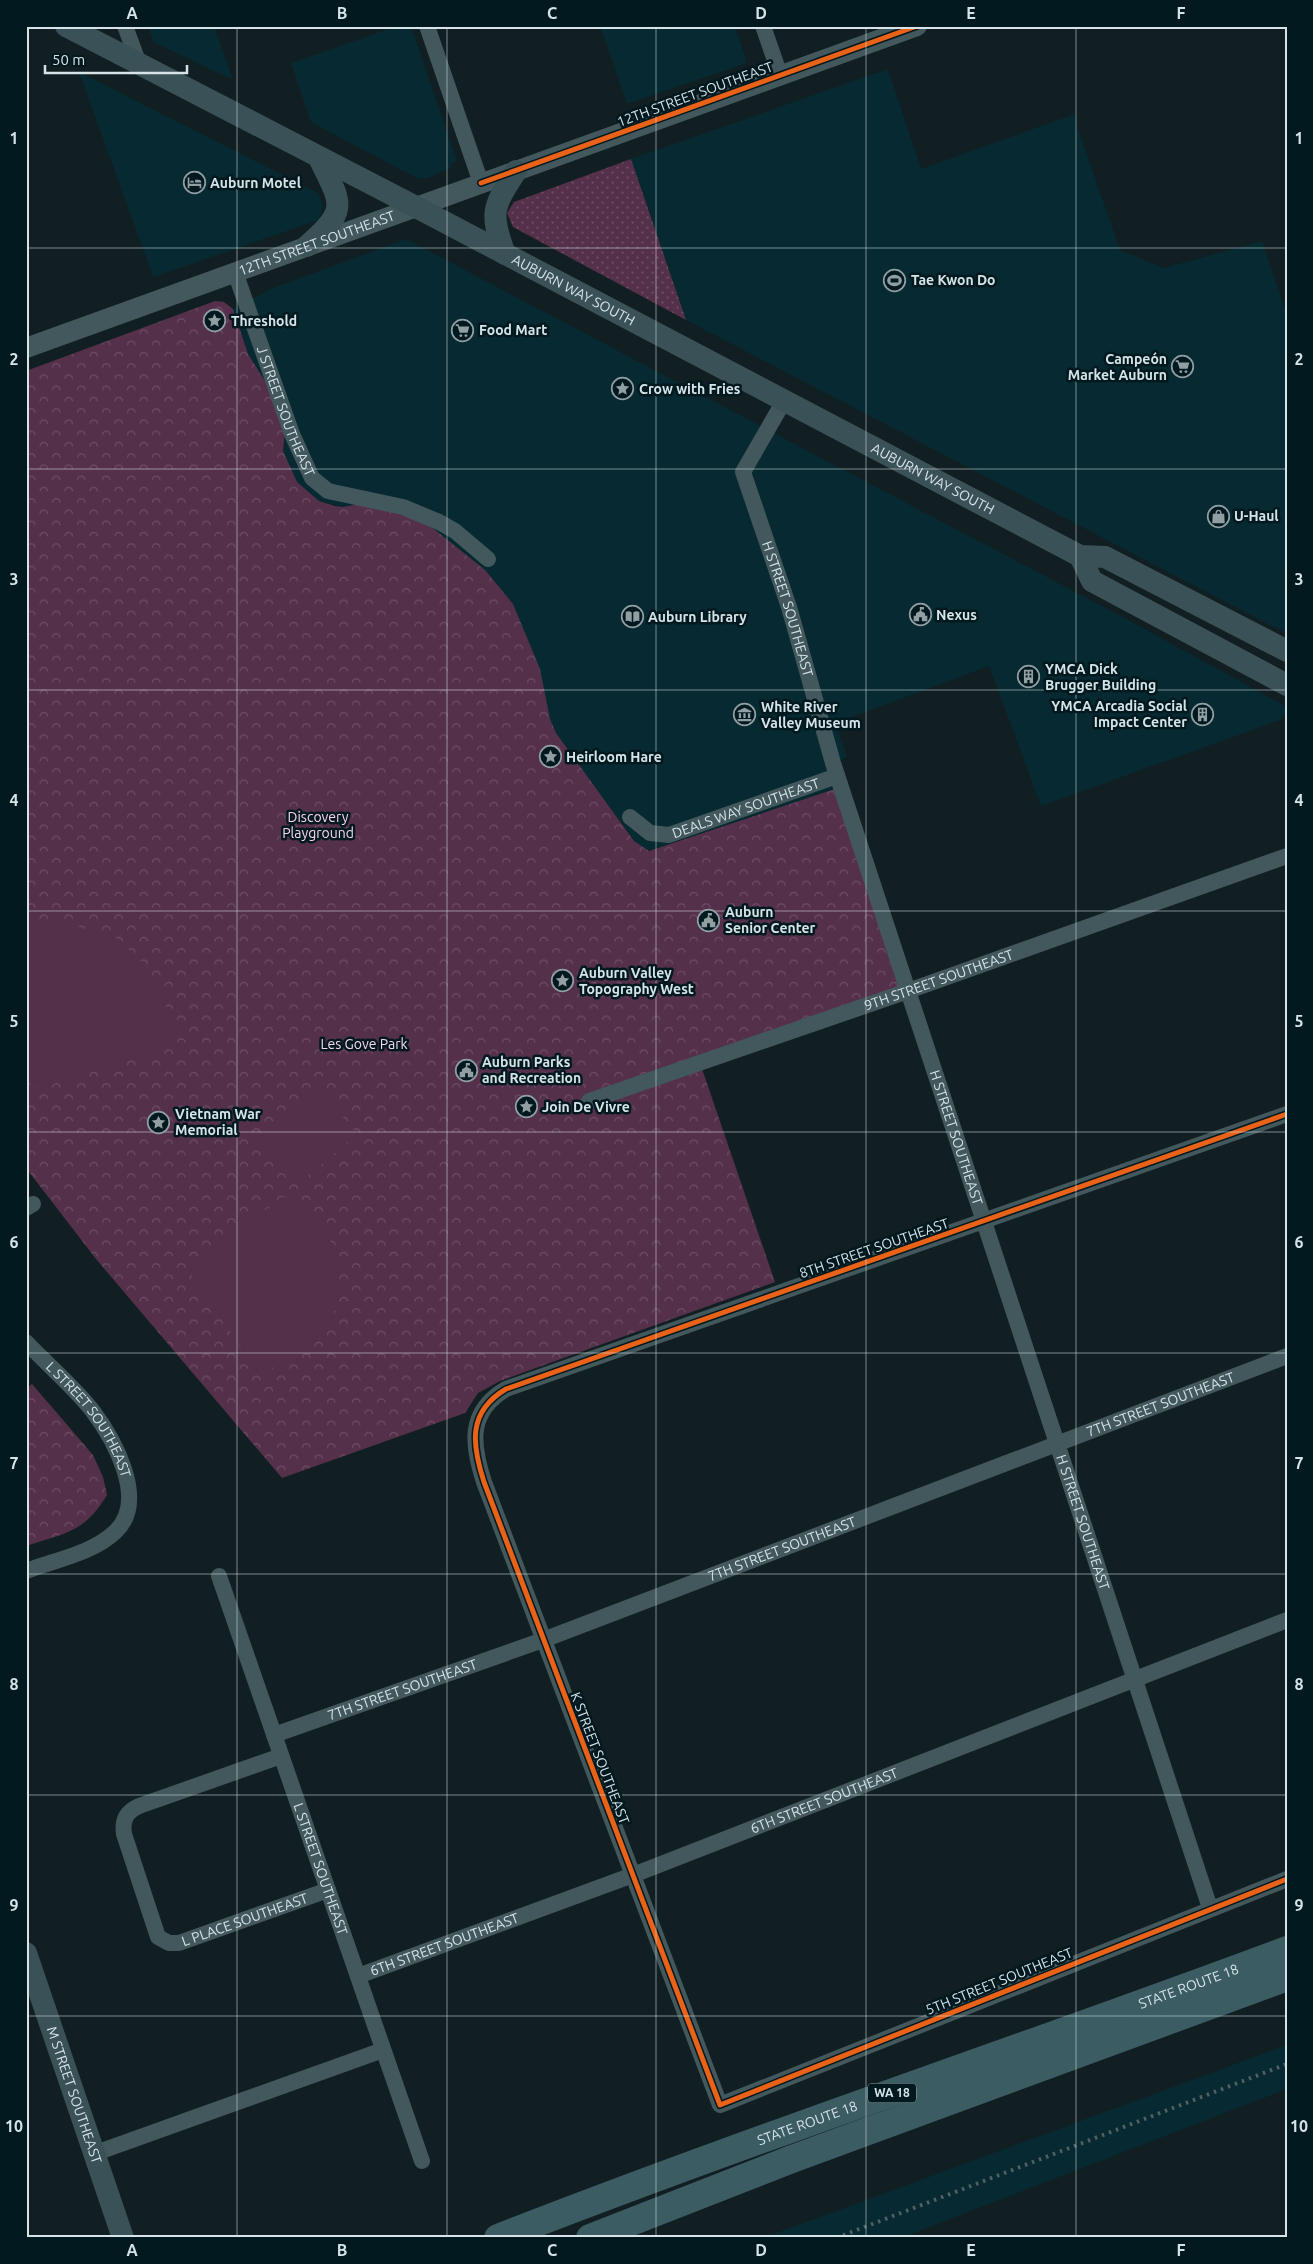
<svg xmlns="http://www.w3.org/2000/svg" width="1313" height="2264" font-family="Ubuntu,sans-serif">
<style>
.built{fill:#072931}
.grass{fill:url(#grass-dots)}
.park{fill:url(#park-crowns)}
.pitch{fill:#55304b}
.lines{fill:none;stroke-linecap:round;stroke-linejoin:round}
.minor{stroke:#42585c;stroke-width:16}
.tertiary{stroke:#42585c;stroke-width:20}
.secondary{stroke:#3a5157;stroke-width:22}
.motorway{stroke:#3c5c63;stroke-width:28}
.rail{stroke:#506063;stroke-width:4;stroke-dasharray:2.5 5;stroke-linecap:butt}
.cycleway-casing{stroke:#02191f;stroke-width:8}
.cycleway{stroke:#ea6118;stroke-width:5}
.grid{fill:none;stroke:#d6e4e8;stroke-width:1;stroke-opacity:0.55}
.labels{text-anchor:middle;stroke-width:5;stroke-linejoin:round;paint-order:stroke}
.shield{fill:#02191f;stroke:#96a7ac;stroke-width:1}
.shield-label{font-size:12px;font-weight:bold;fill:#d6e4e8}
.street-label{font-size:14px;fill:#d6e4e8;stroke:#02191f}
.poi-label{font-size:14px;font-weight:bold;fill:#d6e4e8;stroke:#02191f;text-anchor:start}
.park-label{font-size:14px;fill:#fbd7ed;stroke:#02191f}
.neatline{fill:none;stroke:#d6e4e8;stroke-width:2}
.grid-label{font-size:16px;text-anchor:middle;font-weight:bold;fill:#d6e4e8}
</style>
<defs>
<pattern id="grass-dots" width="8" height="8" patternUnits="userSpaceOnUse" patternTransform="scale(1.25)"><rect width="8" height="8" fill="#55304b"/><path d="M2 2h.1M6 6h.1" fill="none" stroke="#6d4e65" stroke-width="1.8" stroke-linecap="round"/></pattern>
<pattern id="park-crowns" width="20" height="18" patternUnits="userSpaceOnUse" patternTransform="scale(1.25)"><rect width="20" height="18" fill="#55304b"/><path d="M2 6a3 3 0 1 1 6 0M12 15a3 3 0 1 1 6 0" fill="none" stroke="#6d4e65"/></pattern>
</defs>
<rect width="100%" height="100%" fill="#111f22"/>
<!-- built -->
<g class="built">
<path d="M148,26H214L233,80L153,42Z"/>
<path d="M397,26H411L457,161L452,163L451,168L428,178H418L399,169L311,122L291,63Z"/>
<path d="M600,26H735L747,63L627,104Z"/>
<path d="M888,69L921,169L1075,114L1077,126L1120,250L1164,268L1262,241L1287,315V634L686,320L631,159Z"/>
<path d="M79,72L318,193L323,205L319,220L153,277Z"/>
<path d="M406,239L1121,616L1287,707V711L1280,720L1041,806L989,666L836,723L847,757L833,763L841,787L649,851L634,841L556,733L550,719L343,507L319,501L306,491L297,482L283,451L285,430L270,389L248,354L233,309L273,288Z"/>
<path d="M1287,2045V2089L901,2238H763Z"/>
</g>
<!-- grass -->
<path class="grass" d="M631,159L686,320L513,227L507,213L514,202Z"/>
<!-- park -->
<g class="park">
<path d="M215,301L224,302L233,309L248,354L270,389L285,430L283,451L297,482L319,501L335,506L343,507L359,504L415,518L434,529L485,570L513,604L540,669L550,719L556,733L634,841L649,851L841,787L908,991L700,1063L775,1282L500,1381L478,1393L465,1413L282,1478L96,1259L26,1168V371Z"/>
<path d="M32,1384L93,1455L103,1477L107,1495C84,1533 65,1533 26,1546V1389Z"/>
</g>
<!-- pitch -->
<g class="pitch">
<path d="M26,920L61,922L116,938L144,964L162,996L178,1044L38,1089L27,1082Z"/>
<path d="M319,1089L357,1134L297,1185L258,1140Z"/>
<path d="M283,1197L308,1213L329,1237L339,1271L337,1306L321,1337L294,1362L258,1371L191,1274L195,1261Z"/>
</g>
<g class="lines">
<!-- minor -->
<g class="minor">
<path d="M125,26L139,64"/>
<path d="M427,26L481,183"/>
<path d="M763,26L780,75"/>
<path id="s1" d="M235,272L292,434L312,478L328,491L403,507L439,522L455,531L488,559"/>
<path id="s2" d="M784,401L743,472L789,607L833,763L1210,1908"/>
<path id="s3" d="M630,817L650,833L669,835L837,776"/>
<path id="s4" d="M589,1101L908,991L1287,856"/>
<path d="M1287,1114L506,1389C467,1412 472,1445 484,1482L720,2105L1287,1879"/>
<path d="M26,1208L33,1204"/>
<path id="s5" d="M26,1342C48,1365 73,1386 92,1410C114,1439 148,1500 116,1531C94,1553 55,1560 26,1571"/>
<path id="s6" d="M219,1576L422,2161"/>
<path id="s7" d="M274,1735L543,1640L1287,1356"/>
<path id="s8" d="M281,1756L139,1806C126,1812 122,1820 124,1834L158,1937L169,1943H179L328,1890"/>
<path id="s9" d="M358,1976L633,1875L1287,1620"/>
<path d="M93,2154L383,2050"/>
</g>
<!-- tertiary -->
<path class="tertiary" id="s10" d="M26,348L917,26"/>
<!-- secondary -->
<g class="secondary">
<path id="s11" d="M66,26L416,207L1080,556L1105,557L1287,651"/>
<path d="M307,246C349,209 342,205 319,158"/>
<path d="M505,254C489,212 493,207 516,171"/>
<path d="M1080,556L1092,581L1287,685"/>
<path id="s12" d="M26,1953L123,2238"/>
</g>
<!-- motorway -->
<g class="motorway">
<path id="s13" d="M498,2238C759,2136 1025,2048 1287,1950"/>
<path d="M590,2238L792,2159L1287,1977"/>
</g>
<!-- rail -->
<path class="rail" d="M836,2238L1287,2064"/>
<defs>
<g id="cycleway">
<path d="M481,183L917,26"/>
<path d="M1287,1114L506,1389C467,1412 472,1445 484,1482L720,2105L1287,1879"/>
</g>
</defs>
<!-- cycleway casing -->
<use href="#cycleway" class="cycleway-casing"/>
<!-- cycleway -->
<use href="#cycleway" class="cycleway"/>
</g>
<!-- grid -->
<path class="grid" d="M237,26V2238M447,26V2238M656,26V2238M866,26V2238M1076,26V2238M26,248H1287M26,469H1287M26,690H1287M26,911H1287M26,1132H1287M26,1353H1287M26,1574H1287M26,1795H1287M26,2016H1287"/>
<!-- icons -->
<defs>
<symbol id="hotel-ring" viewBox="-11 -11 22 22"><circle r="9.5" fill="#02191f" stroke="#919fa3" stroke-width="1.5"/><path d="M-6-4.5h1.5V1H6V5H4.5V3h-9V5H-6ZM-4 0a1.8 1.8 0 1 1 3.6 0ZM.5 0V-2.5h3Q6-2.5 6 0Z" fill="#919fa3"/></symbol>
<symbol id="stadium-ring" viewBox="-11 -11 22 22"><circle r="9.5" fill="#02191f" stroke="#919fa3" stroke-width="1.5"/><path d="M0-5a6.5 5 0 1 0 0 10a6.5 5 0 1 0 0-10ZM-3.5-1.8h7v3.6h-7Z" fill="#919fa3"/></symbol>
<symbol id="sight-ring" viewBox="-11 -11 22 22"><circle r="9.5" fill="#02191f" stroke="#919fa3" stroke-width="1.5"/><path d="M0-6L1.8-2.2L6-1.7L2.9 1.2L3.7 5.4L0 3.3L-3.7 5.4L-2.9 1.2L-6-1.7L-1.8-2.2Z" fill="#919fa3"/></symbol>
<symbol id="supermarket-ring" viewBox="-11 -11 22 22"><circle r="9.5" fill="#02191f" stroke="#919fa3" stroke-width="1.5"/><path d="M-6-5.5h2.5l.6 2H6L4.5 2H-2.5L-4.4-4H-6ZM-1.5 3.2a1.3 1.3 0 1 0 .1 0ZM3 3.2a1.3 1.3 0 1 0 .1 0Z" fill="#919fa3"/></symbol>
<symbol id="shop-ring" viewBox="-11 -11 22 22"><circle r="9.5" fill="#02191f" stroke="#919fa3" stroke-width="1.5"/><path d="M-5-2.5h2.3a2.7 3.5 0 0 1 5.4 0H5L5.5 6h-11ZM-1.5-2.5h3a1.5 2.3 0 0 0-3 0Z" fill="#919fa3"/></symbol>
<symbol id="civic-ring" viewBox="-11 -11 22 22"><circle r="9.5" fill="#02191f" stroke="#919fa3" stroke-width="1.5"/><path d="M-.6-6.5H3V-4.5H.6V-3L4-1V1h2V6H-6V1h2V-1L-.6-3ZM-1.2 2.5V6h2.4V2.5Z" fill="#919fa3"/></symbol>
<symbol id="library-ring" viewBox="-11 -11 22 22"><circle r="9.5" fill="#02191f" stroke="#919fa3" stroke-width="1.5"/><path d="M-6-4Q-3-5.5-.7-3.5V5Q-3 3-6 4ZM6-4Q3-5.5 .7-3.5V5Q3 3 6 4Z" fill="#919fa3"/></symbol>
<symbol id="building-ring" viewBox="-11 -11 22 22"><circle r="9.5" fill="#02191f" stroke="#919fa3" stroke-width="1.5"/><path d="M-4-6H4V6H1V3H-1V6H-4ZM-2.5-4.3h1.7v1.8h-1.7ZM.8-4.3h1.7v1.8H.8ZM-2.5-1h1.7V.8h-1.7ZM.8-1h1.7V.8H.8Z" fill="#919fa3"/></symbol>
<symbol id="museum-ring" viewBox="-11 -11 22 22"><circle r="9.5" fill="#02191f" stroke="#919fa3" stroke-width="1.5"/><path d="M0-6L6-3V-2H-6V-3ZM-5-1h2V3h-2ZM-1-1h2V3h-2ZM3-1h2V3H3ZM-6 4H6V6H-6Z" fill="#919fa3"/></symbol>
</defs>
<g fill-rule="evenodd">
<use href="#hotel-ring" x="182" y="170" width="25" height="25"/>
<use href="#stadium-ring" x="882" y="268" width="25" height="25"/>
<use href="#sight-ring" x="202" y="308" width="25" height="25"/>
<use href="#supermarket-ring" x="450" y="318" width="25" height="25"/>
<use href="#supermarket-ring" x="1170" y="354" width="25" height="25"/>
<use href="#sight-ring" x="610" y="376" width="25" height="25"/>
<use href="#shop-ring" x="1206" y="504" width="25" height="25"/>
<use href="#civic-ring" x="908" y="602" width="25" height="25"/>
<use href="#library-ring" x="620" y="604" width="25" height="25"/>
<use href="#building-ring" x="1016" y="664" width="25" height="25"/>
<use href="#building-ring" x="1190" y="702" width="25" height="25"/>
<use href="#museum-ring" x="732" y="702" width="25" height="25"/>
<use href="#sight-ring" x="538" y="744" width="25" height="25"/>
<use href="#civic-ring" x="696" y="908" width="25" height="25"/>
<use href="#sight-ring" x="550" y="968" width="25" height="25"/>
<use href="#civic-ring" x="454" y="1058" width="25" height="25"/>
<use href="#sight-ring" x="514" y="1094" width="25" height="25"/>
<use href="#sight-ring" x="146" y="1110" width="25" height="25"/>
</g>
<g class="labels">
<!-- shield labels -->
<rect class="shield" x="868" y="2083.5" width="48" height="19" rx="4"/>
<g class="shield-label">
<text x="892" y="2097">WA 18</text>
</g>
<!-- street labels -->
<g class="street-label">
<text transform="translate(695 94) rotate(-20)" y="5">12TH STREET SOUTHEAST</text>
<text dy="5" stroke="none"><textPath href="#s10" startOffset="309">12TH STREET SOUTHEAST</textPath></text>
<text dy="5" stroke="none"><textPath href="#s11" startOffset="572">AUBURN WAY SOUTH</textPath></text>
<text dy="5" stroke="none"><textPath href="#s1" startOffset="148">J STREET SOUTHEAST</textPath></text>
<text dy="5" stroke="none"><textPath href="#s11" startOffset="978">AUBURN WAY SOUTH</textPath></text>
<text dy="5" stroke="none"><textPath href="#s2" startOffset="226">H STREET SOUTHEAST</textPath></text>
<text dy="5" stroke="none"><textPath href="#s3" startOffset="126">DEALS WAY SOUTHEAST</textPath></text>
<text dy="5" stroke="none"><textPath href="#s4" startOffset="370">9TH STREET SOUTHEAST</textPath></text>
<text dy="5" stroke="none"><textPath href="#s2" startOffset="781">H STREET SOUTHEAST</textPath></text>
<text transform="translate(874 1248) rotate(-19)" y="5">8TH STREET SOUTHEAST</text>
<text dy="5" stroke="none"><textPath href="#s7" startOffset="946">7TH STREET SOUTHEAST</textPath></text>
<text dy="5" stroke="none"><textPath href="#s5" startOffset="101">L STREET SOUTHEAST</textPath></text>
<text dy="5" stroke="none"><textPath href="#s2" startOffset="1186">H STREET SOUTHEAST</textPath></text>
<text dy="5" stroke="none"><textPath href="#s7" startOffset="541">7TH STREET SOUTHEAST</textPath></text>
<text dy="5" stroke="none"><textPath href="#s7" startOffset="136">7TH STREET SOUTHEAST</textPath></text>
<text transform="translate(600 1758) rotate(69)" y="5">K STREET SOUTHEAST</text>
<text dy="5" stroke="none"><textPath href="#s9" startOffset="498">6TH STREET SOUTHEAST</textPath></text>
<text dy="5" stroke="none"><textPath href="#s6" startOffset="310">L STREET SOUTHEAST</textPath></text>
<text dy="5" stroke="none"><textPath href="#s8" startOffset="386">L PLACE SOUTHEAST</textPath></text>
<text dy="5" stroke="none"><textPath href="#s9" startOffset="92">6TH STREET SOUTHEAST</textPath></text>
<text transform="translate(999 1981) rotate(-22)" y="5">5TH STREET SOUTHEAST</text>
<text dy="5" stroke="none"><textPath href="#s13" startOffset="735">STATE ROUTE 18</textPath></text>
<text dy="5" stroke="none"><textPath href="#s12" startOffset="150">M STREET SOUTHEAST</textPath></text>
<text dy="5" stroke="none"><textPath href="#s13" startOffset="330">STATE ROUTE 18</textPath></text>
</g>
<!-- poi labels -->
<g class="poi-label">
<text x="210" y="188">Auburn Motel</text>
<text x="911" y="285">Tae Kwon Do</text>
<text x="231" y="326">Threshold</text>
<text x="479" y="335">Food Mart</text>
<text x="1167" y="364" text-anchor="end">Campeón<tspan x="1167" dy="16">Market Auburn</tspan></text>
<text x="639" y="394">Crow with Fries</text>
<text x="1234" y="521">U-Haul</text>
<text x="936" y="620">Nexus</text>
<text x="648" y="622">Auburn Library</text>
<text x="1045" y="674">YMCA Dick<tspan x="1045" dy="16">Brugger Building</tspan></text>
<text x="1187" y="711" text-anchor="end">YMCA Arcadia Social<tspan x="1187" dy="16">Impact Center</tspan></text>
<text x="761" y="712">White River<tspan x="761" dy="16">Valley Museum</tspan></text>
<text x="566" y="762">Heirloom Hare</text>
<text x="725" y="917">Auburn<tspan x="725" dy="16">Senior Center</tspan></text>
<text x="579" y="978">Auburn Valley<tspan x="579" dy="16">Topography West</tspan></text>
<text x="482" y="1067">Auburn Parks<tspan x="482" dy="16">and Recreation</tspan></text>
<text x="542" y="1112">Join De Vivre</text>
<text x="175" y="1119">Vietnam War<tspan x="175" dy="16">Memorial</tspan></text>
</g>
<!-- park labels -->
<g class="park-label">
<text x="318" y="822">Discovery<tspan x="318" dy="16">Playground</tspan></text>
<text x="364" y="1049">Les Gove Park</text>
</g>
</g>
<!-- border -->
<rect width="1313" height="2264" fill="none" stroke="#02191f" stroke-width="55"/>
<!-- scale -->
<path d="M45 65v8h142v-8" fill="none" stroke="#d6e4e8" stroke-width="2.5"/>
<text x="52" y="65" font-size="15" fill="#d6e4e8" stroke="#02191f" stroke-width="4" paint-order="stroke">50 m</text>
<rect x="28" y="28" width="1258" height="2208" class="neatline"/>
<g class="grid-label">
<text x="132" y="19">A</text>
<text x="342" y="19">B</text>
<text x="552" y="19">C</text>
<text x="761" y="19">D</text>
<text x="971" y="19">E</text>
<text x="1181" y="19">F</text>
<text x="14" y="144">1</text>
<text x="1299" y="144">1</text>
<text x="14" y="365">2</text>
<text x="1299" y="365">2</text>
<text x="14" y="585">3</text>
<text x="1299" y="585">3</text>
<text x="14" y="806">4</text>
<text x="1299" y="806">4</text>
<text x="14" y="1027">5</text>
<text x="1299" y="1027">5</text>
<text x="14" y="1248">6</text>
<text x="1299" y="1248">6</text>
<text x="14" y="1469">7</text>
<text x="1299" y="1469">7</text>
<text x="14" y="1690">8</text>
<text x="1299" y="1690">8</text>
<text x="14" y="1911">9</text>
<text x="1299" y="1911">9</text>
<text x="14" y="2132">10</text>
<text x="1299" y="2132">10</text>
<text x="132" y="2256">A</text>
<text x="342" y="2256">B</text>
<text x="552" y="2256">C</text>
<text x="761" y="2256">D</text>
<text x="971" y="2256">E</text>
<text x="1181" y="2256">F</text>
</g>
</svg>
